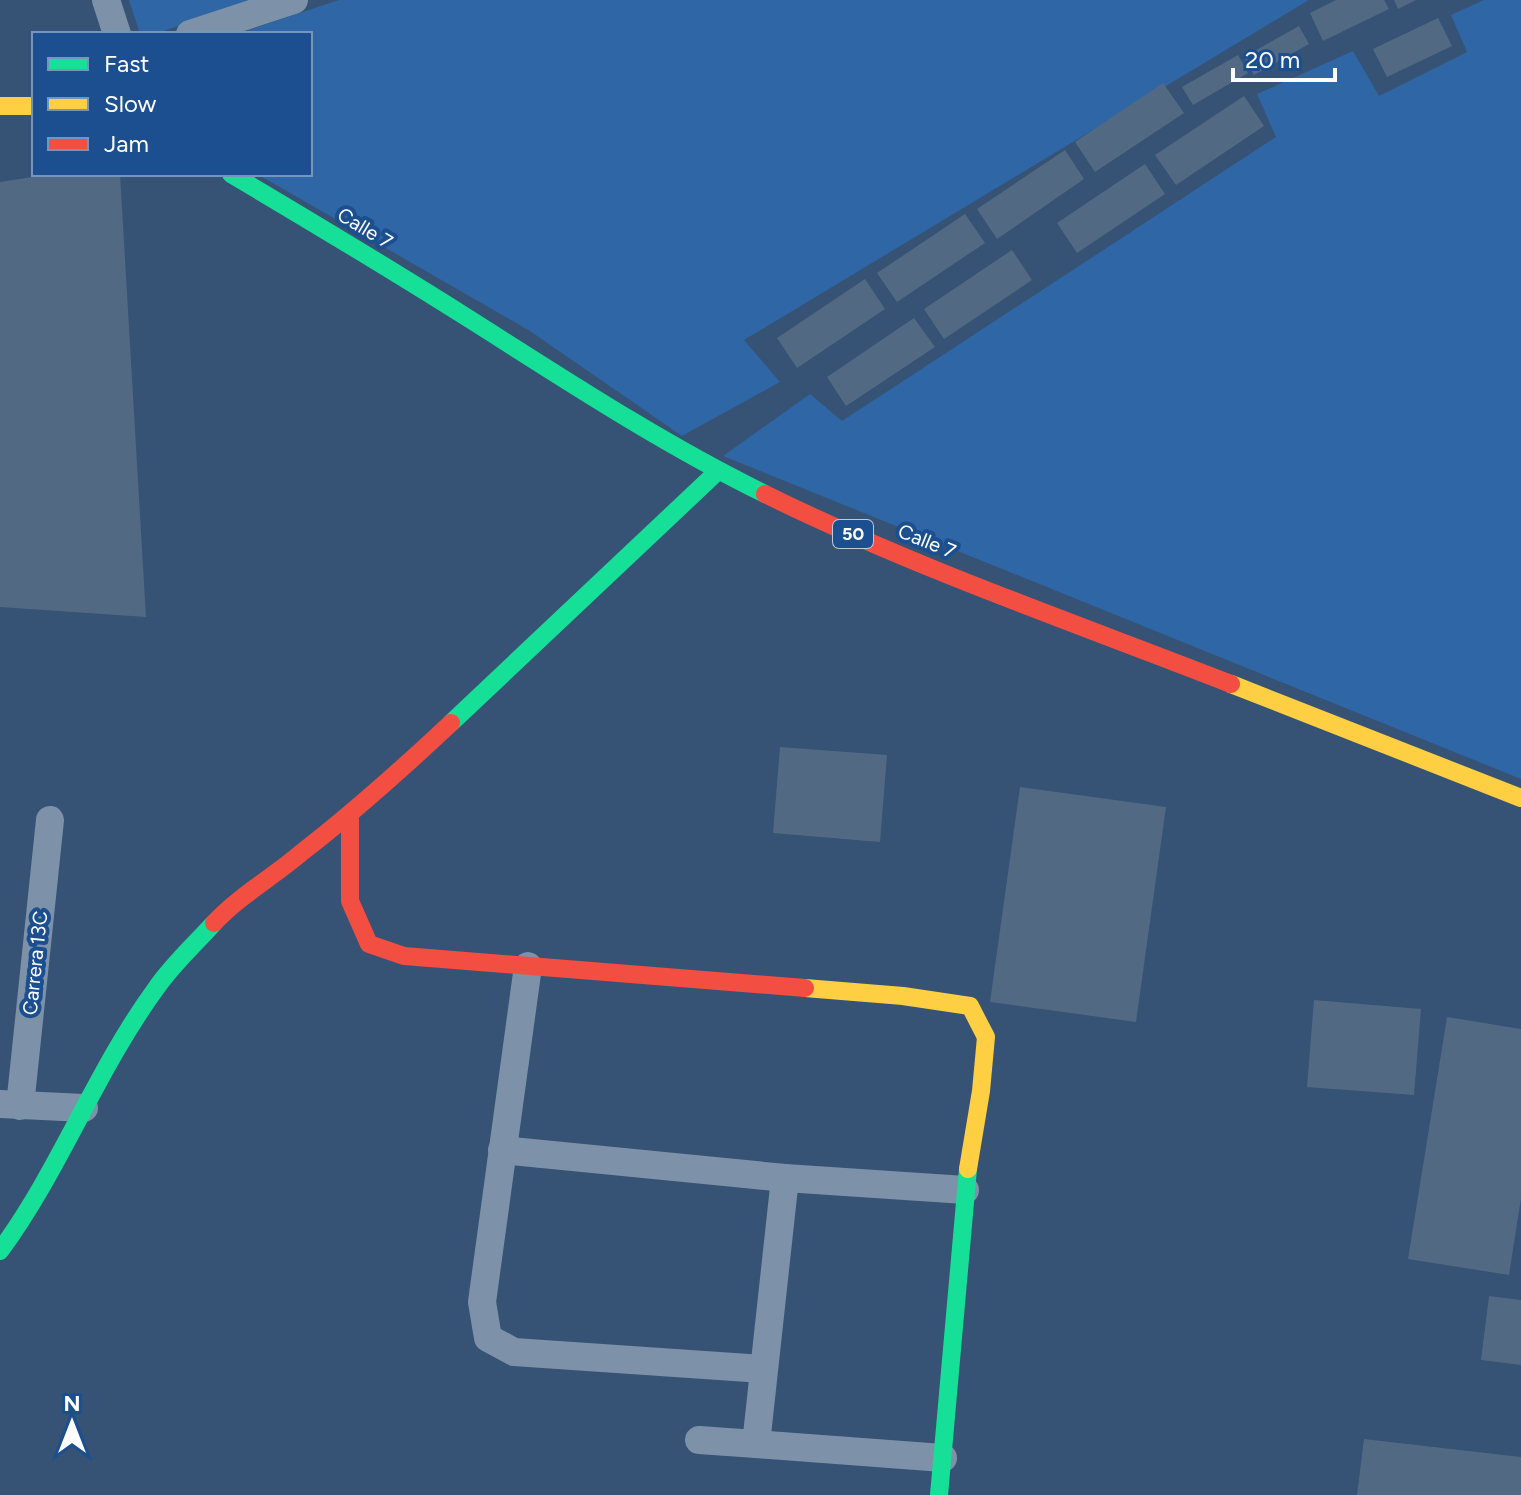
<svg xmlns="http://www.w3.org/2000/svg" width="1521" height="1495" font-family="Figtree,sans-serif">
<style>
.green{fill:#2f66a5}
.building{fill:#526984}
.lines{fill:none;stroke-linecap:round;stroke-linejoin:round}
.street{stroke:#7d92a8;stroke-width:28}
.fast{stroke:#16e098;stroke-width:18}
.slow{stroke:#ffcf43;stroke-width:18}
.jam{stroke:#f24e42;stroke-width:18}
.labels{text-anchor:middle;stroke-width:8;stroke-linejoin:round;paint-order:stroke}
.shield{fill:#1b4f8f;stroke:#bbcadd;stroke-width:2}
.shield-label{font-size:18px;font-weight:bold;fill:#fff}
.street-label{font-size:20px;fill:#fff;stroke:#1b4f8f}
</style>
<rect width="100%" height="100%" fill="#365274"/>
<!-- green -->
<g class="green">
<path d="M129,0H254L155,34H140Z"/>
<path d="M339,0H1309L744,340L780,382L682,436L530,331L257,174H310V34H237Z"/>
<path d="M1484,0H1521V779L723,456L810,394L842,421L1276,137L1257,94L1353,51L1379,96L1467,52L1451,15Z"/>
</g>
<!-- building -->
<g class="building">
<path d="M1336,0H1384L1389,9L1323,41L1310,13Z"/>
<path d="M1394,0H1416L1398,9Z"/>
<path d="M1438,18L1452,46L1387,77L1373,49Z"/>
<path d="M1299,26L1309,44L1254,75L1244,57Z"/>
<path d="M1238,55L1248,73L1193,105L1182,87Z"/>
<path d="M1163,83L1184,113L1095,172L1075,142Z"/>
<path d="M1244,96L1264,126L1176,185L1155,155Z"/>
<path d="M1065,150L1084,179L997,239L977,209Z"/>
<path d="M1145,164L1165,194L1077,253L1057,223Z"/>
<path d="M51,174H120L146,617L0,607V182Z"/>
<path d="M965,214L985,243L897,302L877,273Z"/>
<path d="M1012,250L1032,280L944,339L924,309Z"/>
<path d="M865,279L885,309L797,368L777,338Z"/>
<path d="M914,318L935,347L846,406L827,377Z"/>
<path d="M780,747L887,755L880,842L773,833Z"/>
<path d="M1020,787L1166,807L1136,1022L990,1002Z"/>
<path d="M1314,1000L1421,1009L1414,1095L1307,1087Z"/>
<path d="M1447,1017L1521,1029V1198L1509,1275L1408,1259Z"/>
<path d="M1489,1296L1521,1300V1365L1481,1360Z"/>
<path d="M1364,1439L1521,1457V1495H1357Z"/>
</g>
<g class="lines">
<!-- street -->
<g class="street">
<path d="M106,0L117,34"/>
<path d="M190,34L294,0"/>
<path d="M528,966L482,1302L488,1338L514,1352L763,1369"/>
<path d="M0,1104L84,1108"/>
<path d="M20,1106L50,820"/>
<path d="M502,1150L785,1178L965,1190"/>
<path d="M785,1178L756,1444L943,1458"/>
<path d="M699,1440L756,1444"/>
</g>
<!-- fast -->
<g class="fast">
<path d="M231,174C312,222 392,270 471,320C567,381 663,444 765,494"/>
<path d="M451,723L718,471"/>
<path d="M0,1251C61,1168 96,1070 157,987C173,964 195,944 214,923"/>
<path d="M939,1495L968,1169"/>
</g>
<!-- slow -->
<g class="slow">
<path d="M0,106H34"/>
<path d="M1231,684L1521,798"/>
<path d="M805,988L903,996L970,1006L986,1037L981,1091L968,1169"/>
</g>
<!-- jam -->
<g class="jam">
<path d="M765,494C915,568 1075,623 1231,684"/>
<path d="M350,814V901L369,944L404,956L805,988"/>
<path d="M214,923C239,896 273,877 301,853C354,812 403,768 451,723"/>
</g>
</g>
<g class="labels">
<!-- shield labels -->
<rect class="shield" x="833" y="520" width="40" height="28" rx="6"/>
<g class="shield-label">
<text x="853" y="540">50</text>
</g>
<!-- street labels -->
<g class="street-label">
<text transform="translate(365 228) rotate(31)" y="7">Calle 7</text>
<text transform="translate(927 541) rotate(22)" y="7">Calle 7</text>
<text transform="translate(35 963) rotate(-84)" y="7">Carrera 13C</text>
</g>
</g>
<!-- legend -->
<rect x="32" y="32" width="280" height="144" fill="#1b4f8f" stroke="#7695bc" stroke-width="2"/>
<rect x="48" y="58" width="40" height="12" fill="#16e098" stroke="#7695bc" stroke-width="2"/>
<text x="104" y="72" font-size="24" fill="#ffffff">Fast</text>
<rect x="48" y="98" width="40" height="12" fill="#ffcf43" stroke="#7695bc" stroke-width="2"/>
<text x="104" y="112" font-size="24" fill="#ffffff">Slow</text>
<rect x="48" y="138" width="40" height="12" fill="#f24e42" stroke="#7695bc" stroke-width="2"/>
<text x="104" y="152" font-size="24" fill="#ffffff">Jam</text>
<!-- north arrow -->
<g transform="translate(72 1423)" stroke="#1b4f8f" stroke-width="6" paint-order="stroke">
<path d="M0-6L14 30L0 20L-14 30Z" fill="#ffffff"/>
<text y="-12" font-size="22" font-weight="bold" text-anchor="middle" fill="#ffffff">N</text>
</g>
<!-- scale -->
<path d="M1233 68v12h102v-12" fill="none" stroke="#ffffff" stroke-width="4"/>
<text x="1245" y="68" font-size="24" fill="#ffffff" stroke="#1b4f8f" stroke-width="6" paint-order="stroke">20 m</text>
</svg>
